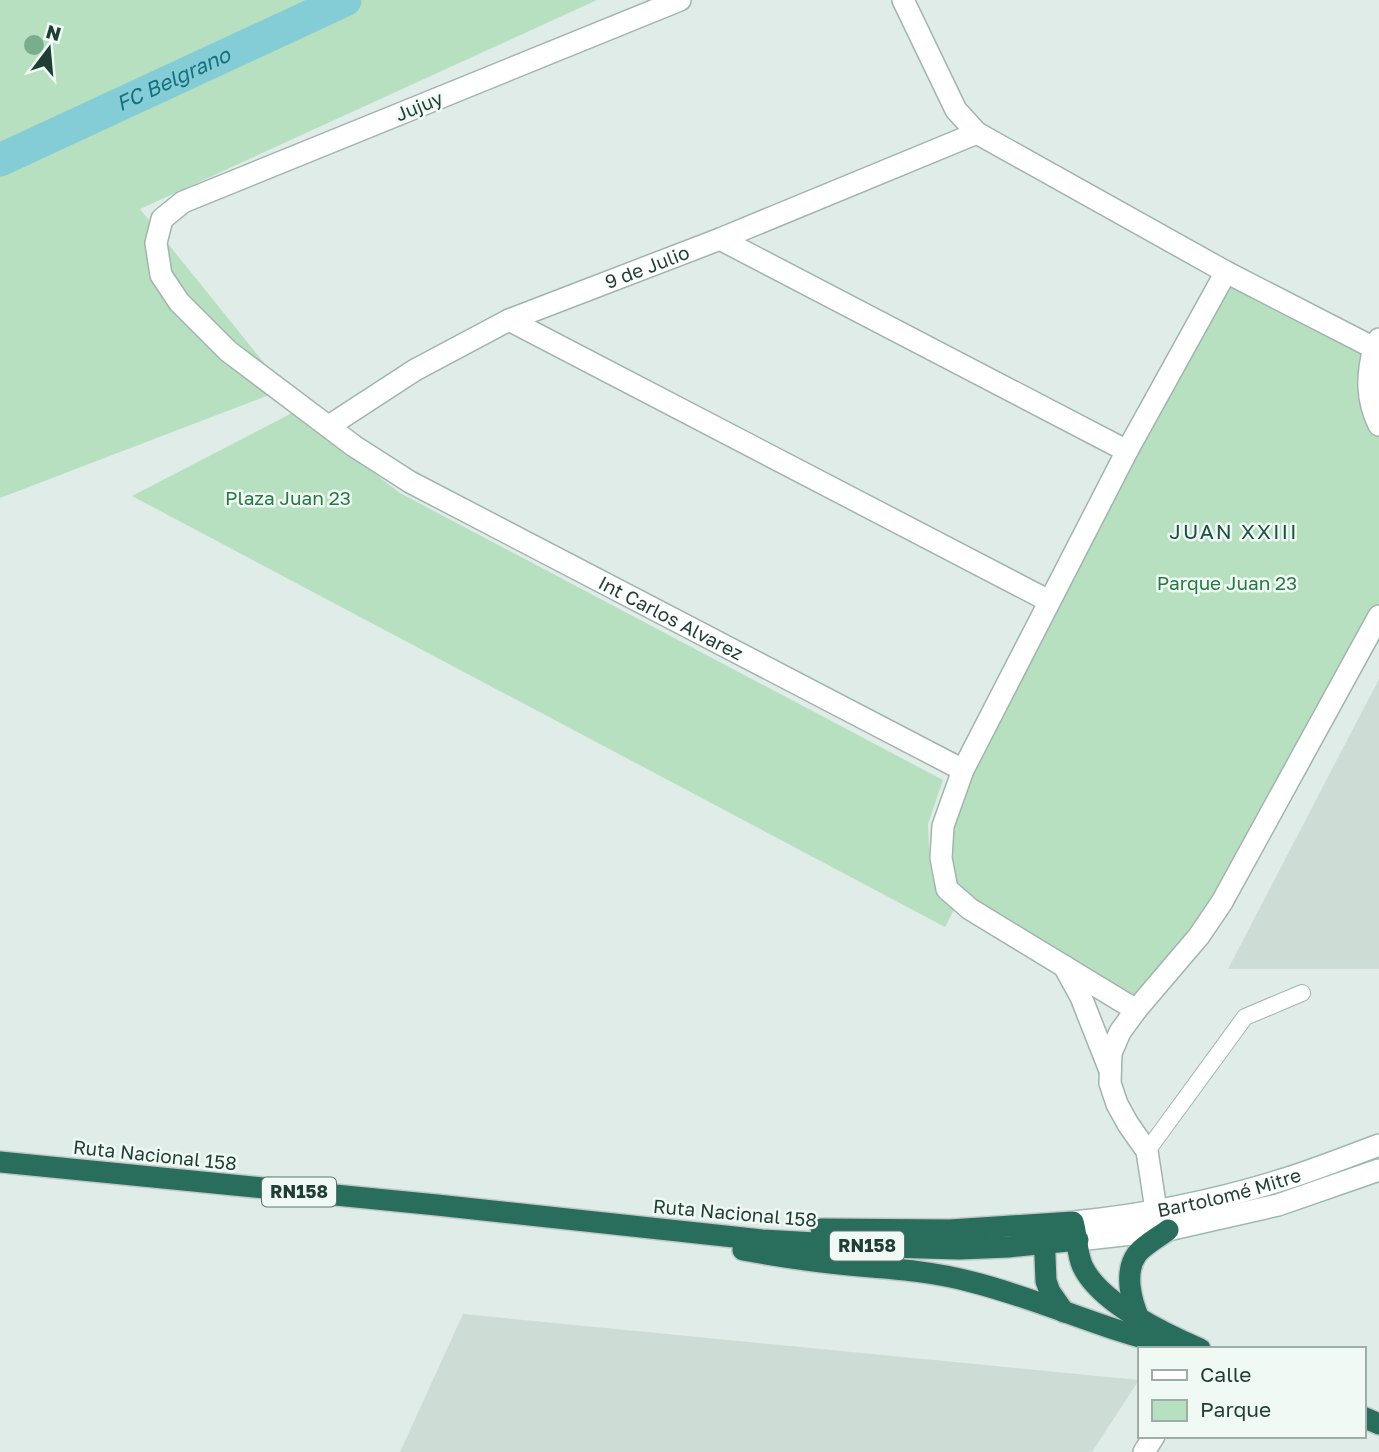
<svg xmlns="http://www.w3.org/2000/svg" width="1379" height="1452" font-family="'Golos Text',sans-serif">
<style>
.built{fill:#cedcd6}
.green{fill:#b7e0c1}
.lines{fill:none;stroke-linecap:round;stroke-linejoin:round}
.canal{stroke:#84ccd6;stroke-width:33}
.lane-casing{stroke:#a2b4ae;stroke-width:18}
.street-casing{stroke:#a2b4ae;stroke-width:24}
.secondary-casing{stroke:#9eb9af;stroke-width:24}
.highway-casing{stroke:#c0c9c6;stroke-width:24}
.lane{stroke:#fff;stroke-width:16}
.street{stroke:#fff;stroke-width:21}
.secondary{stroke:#fff;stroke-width:21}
.highway{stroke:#296d5d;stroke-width:21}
.tree{fill:#7aad8d}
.labels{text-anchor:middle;stroke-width:5;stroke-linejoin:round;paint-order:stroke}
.shield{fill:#f1f9f5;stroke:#5e766f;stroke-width:2}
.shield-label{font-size:18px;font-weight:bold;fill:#1f3e35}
.street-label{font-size:19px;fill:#1f3e35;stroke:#f1f9f5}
.park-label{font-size:19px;fill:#267943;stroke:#f1f9f5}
.water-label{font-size:21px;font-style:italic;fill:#15717f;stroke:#f1f9f5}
.neighbourhood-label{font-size:21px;letter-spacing:2px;fill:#1a5243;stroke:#f1f9f5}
</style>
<rect width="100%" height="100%" fill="#e0ece7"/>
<!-- built -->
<g class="built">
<path d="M1379,679V969H1228Z"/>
<path d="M463,1314L1139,1380L1092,1452H400Z"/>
</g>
<!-- green -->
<g class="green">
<path d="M0,0H597L140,209L285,389L0,498Z"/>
<path d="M1226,272L1374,348L1379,425V616L1222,902L1136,1010L970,909L941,858L943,826Z"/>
<path d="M294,412L400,493L943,780L928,824L930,865L934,885L955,908L945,927L132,496Z"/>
</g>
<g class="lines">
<!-- canal -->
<path class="canal" id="s1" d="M0,160L345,0"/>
<defs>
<path id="lane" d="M1147,1151L1245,1017L1302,993"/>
<g id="street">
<path id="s2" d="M680,0L183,202L162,219L156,243L161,275L179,302L228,351L354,446L410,482L963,770"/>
<path d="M903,0L956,110L977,133L1226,272L1374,348L1379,339"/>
<path d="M720,239L1127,451"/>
<path d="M509,320L1049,601"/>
<path d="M1374,348C1367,375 1366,399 1379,425"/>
<path id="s3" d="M329,426L415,370L509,320L720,239L977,133"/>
<path d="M1064,966L1081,997L1109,1068"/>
<path d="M1136,1010L970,909L947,889L941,858L943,826L963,770L1127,451L1226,272"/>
<path d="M1156,1210L1147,1151L1128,1124L1117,1104L1110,1083L1111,1053L1120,1032L1136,1010L1199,936L1222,902L1379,616"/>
<path d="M1144,1452L1154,1436"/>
</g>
<g id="secondary">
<path id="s4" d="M1073,1222C1145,1215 1219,1200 1288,1178C1319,1168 1349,1156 1379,1145"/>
<path d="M1078,1240L1168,1230L1278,1205L1379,1170"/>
</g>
<g id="highway">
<path d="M0,1162L437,1205L762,1240L888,1247L959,1249L1008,1247L1078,1240"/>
<path d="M821,1229L950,1230L1073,1222C1077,1236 1077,1253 1082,1265C1098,1302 1165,1334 1200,1349"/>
<path d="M1044,1232L1046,1281L1050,1292L1064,1312"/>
<path d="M743,1250C782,1257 821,1263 860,1266C898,1269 935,1272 972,1282C1040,1299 1103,1330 1171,1345"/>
<path d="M1140,1321C1132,1303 1123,1273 1137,1254C1144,1245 1159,1237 1168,1230"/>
<path d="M1363,1417L1379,1424"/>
</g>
</defs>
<!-- lane casing -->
<use href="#lane" class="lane-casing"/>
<!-- street casing -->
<use href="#street" class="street-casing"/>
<!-- secondary casing -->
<use href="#secondary" class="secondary-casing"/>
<!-- highway casing -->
<use href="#highway" class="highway-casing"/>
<!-- lane -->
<use href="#lane" class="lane"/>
<!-- street -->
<use href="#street" class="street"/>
<!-- secondary -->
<use href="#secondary" class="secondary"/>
<!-- highway -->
<use href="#highway" class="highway"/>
</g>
<!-- trees -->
<circle class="tree" cx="34" cy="45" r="10"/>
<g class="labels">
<!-- shield labels -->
<g class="shield">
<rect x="262" y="1177.5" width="74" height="29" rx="5"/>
<rect x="830" y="1231.5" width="74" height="29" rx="5"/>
</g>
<g class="shield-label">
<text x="299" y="1198">RN158</text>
<text x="867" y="1252">RN158</text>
</g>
<!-- street labels -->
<g class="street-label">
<text transform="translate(419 106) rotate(-22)" y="7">Jujuy</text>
<text dy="7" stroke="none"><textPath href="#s3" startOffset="357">9 de Julio</textPath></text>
<text dy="7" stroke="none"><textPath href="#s2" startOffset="1241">Int Carlos Alvarez</textPath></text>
<text transform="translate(155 1155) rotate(6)" y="7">Ruta Nacional 158</text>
<text dy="7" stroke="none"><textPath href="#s4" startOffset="159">Bartolomé Mitre</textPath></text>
<text transform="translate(735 1213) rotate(5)" y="7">Ruta Nacional 158</text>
</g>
<!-- park labels -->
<g class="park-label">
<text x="288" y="505">Plaza Juan 23</text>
<text x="1227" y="590">Parque Juan 23</text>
</g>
<!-- water labels -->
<g class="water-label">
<text dy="7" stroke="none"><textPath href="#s1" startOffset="191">FC Belgrano</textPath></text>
</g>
<!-- neighbourhood labels -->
<g class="neighbourhood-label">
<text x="1234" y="539">JUAN XXIII</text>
</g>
</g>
<!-- legend -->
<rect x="1138" y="1347" width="228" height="91" fill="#f1f9f5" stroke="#9daea8" stroke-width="2"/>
<rect x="1152" y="1370" width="35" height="10" fill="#ffffff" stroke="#9daea8" stroke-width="2"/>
<text x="1200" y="1382" font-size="21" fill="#1f3e35">Calle</text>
<rect x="1152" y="1400" width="35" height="21" fill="#b7e0c1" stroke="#9daea8" stroke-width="2"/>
<text x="1200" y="1417" font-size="21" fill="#1f3e35">Parque</text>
<!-- north arrow -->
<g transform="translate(49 49) rotate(16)" stroke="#f1f9f5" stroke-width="5" paint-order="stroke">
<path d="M0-5L12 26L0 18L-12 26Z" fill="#1f3e35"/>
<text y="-10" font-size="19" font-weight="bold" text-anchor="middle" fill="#1f3e35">N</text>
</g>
</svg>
